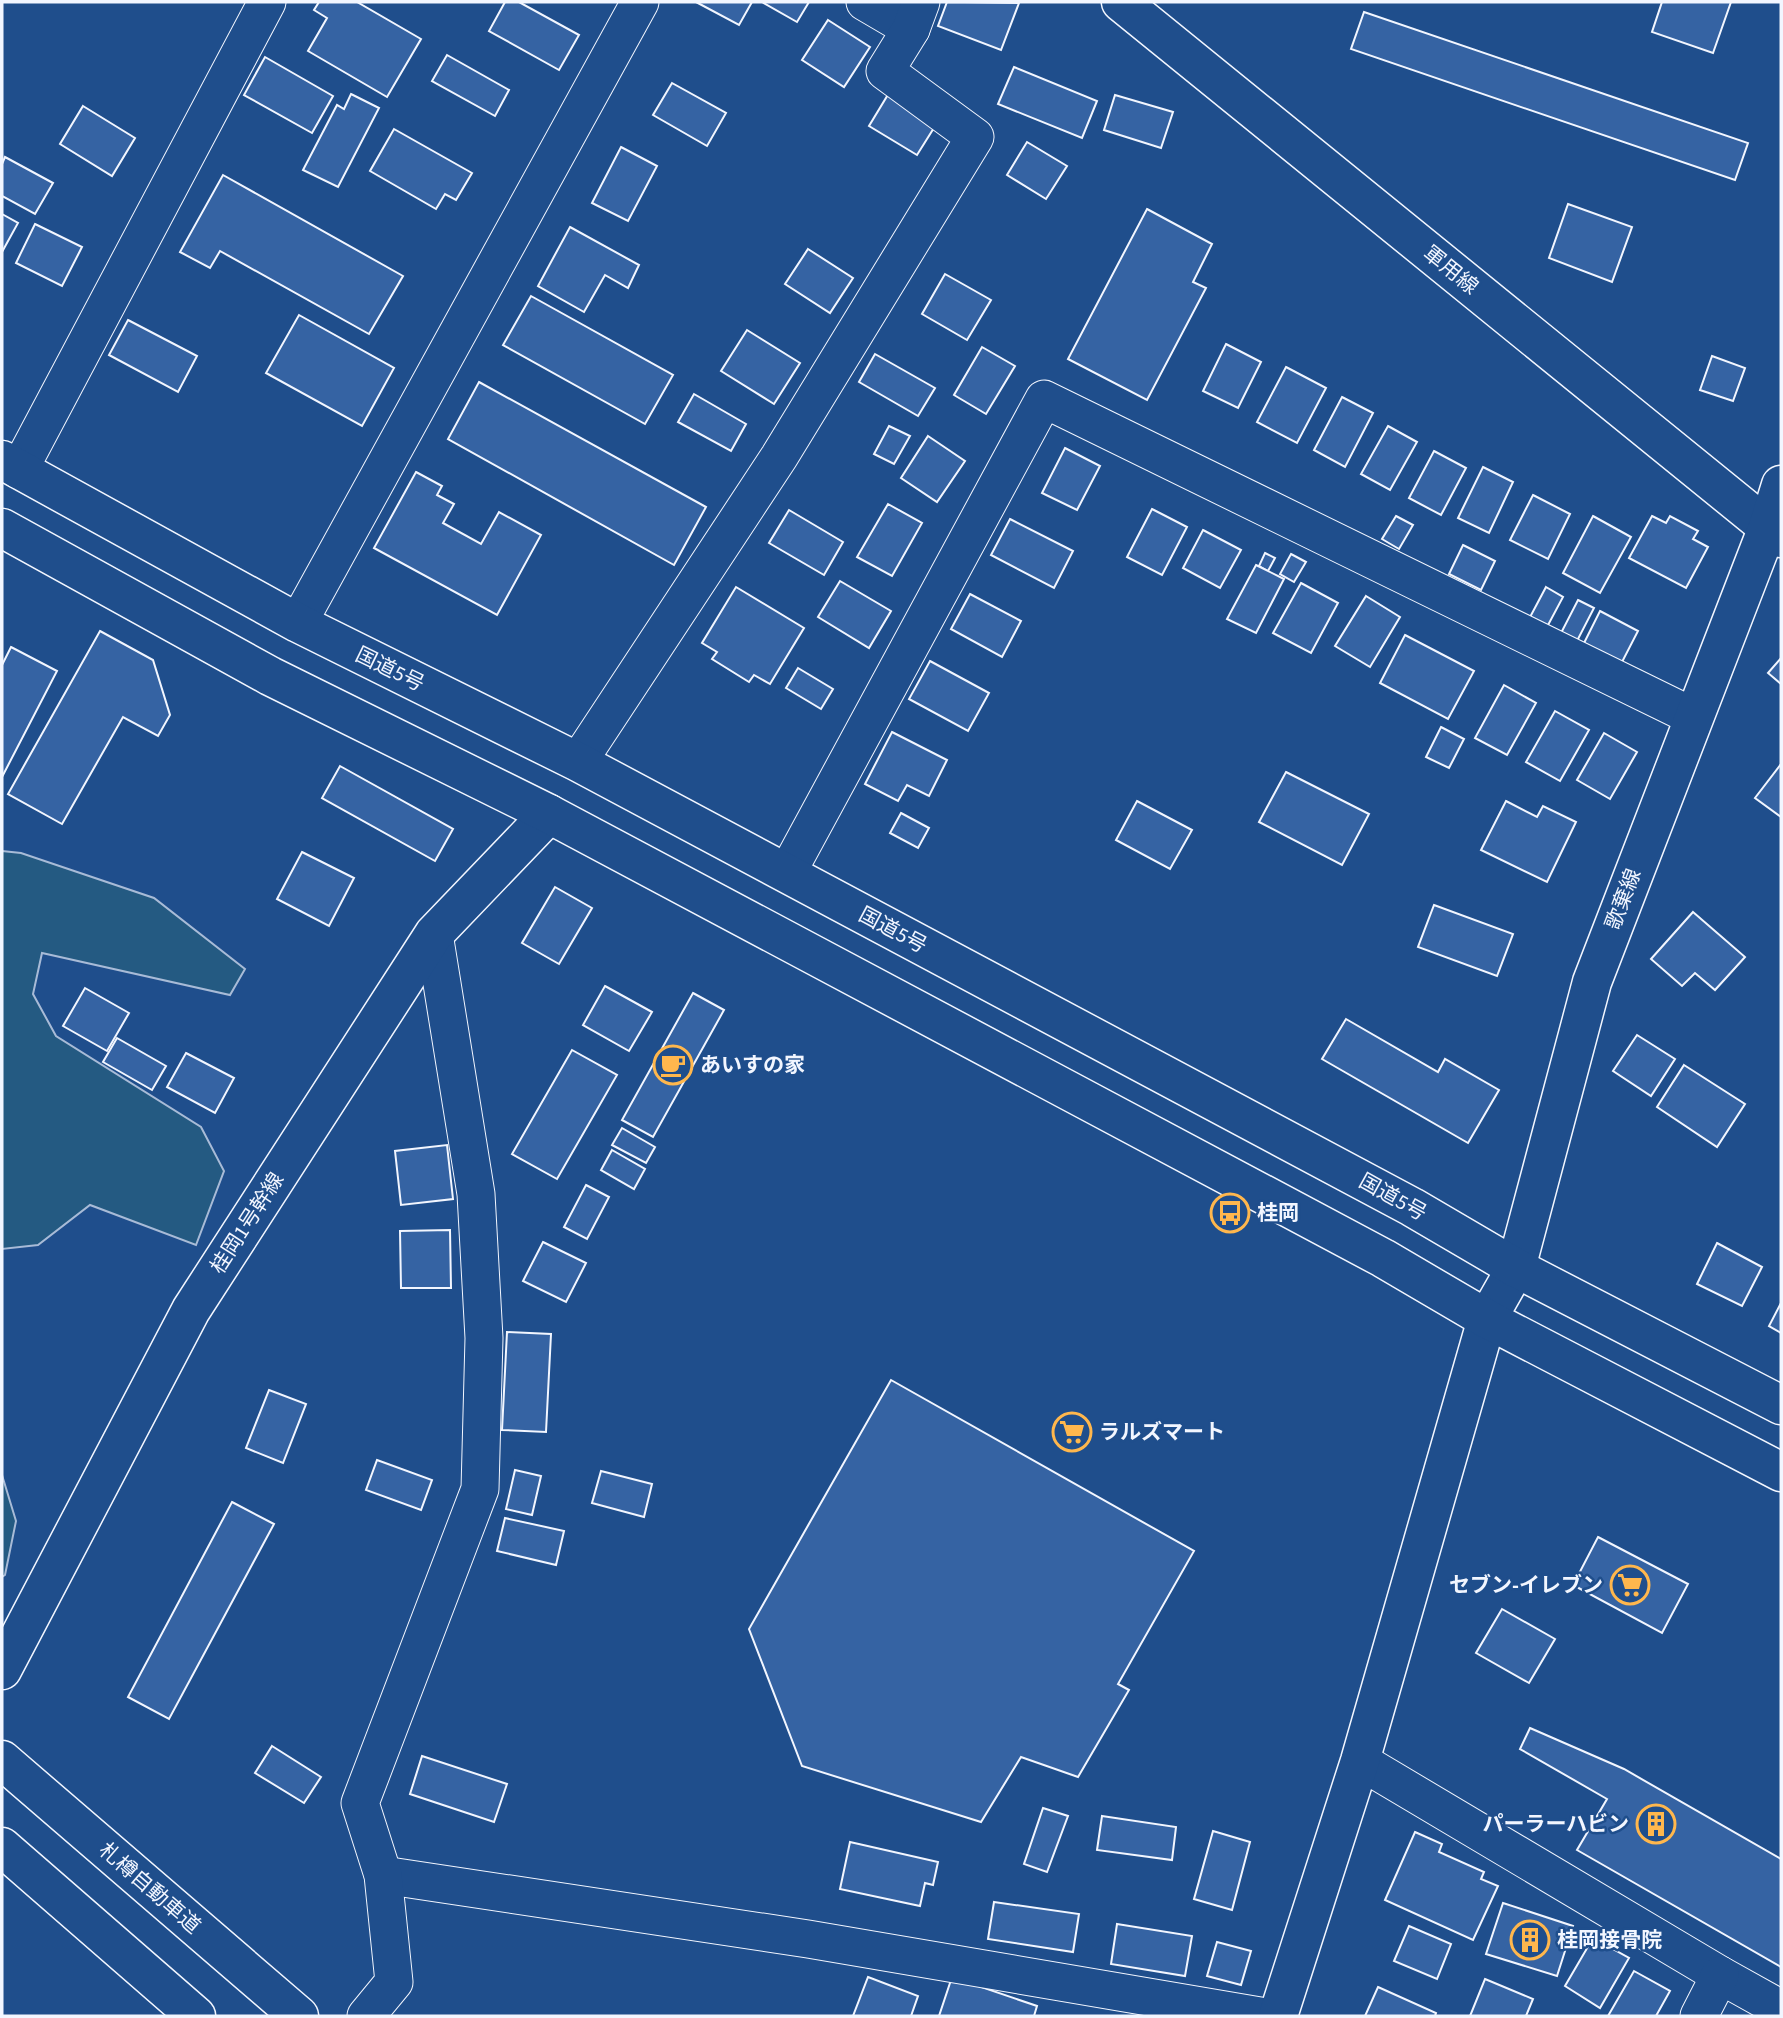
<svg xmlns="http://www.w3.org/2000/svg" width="1783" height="2018" font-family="'Source Sans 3','Noto Sans JP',sans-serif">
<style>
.green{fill:#245a82;stroke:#a8bbd7;stroke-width:2}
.building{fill:#3563a3;stroke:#f2f6ff;stroke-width:2}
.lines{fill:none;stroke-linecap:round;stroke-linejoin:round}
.minor-casing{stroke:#f2f6ff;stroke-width:39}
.tertiary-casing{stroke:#f2f6ff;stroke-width:41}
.trunk-casing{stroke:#f2f6ff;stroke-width:41}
.motorway-casing{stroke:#f2f6ff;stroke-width:41}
.minor{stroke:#1f4e8c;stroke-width:37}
.tertiary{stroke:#1f4e8c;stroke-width:38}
.trunk{stroke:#1f4e8c;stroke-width:38}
.motorway{stroke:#1f4e8c;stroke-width:38}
.labels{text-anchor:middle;stroke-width:5;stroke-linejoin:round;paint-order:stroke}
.street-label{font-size:21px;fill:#f2f6ff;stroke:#1f4e8c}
.poi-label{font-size:21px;font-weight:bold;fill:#f2f6ff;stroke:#1f4e8c;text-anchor:start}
</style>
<rect width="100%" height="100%" fill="#1f4e8c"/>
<!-- green -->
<g class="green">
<path d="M2,851L21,853L154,898L245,969L230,995L42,953L33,994L56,1036L201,1127L224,1171L196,1245L90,1205L38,1245L2,1249Z"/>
<path d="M2,1475L16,1521L5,1575L2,1577Z"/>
</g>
<!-- building -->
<g class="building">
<path d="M319,2H357L421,39L387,97L308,51L327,18L314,10Z"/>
<path d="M505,2H519L579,35L559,70L489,31Z"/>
<path d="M696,2H752L739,25Z"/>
<path d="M762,2H809L797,22Z"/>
<path d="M947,2L1019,3L1001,50L938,26Z"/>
<path d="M1662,2H1731L1713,53L1652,32Z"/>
<path d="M1364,12L1748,143L1735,180L1351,49Z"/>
<path d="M828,20L870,47L844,87L802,60Z"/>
<path d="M447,55L509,90L495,116L432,81Z"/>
<path d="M265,57L333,96L312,133L244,95Z"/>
<path d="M1014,67L1097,101L1082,138L998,104Z"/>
<path d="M672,83L726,113L707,146L653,115Z"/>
<path d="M889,93L937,123L917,155L869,126Z"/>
<path d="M351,94L379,108L338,187L303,170L337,105L344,109Z"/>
<path d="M1115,95L1173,112L1161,148L1104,130Z"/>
<path d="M83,106L135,138L112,176L60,144Z"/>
<path d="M394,129L472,173L456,200L445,194L436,209L370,171Z"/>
<path d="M1027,142L1067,166L1046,199L1007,175Z"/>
<path d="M621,147L657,166L628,221L592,203Z"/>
<path d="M5,157L53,183L35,214L2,196V164Z"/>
<path d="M223,175L403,276L369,334L220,251L210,268L180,252Z"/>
<path d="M1568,204L1632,227L1612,282L1549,258Z"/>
<path d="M1147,209L1212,244L1193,282L1206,288L1147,400L1068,359Z"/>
<path d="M2,214L18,223L2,252Z"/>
<path d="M35,224L82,247L62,286L16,263Z"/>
<path d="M570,227L639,265L628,288L605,275L584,312L538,286Z"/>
<path d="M808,249L853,278L830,313L785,284Z"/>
<path d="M945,274L991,300L967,340L922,314Z"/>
<path d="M531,296L673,375L645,424L503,345Z"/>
<path d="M299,315L394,368L362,426L266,373Z"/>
<path d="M128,320L197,356L178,392L109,355Z"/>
<path d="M747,330L800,363L774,404L721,371Z"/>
<path d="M1226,344L1261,362L1238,408L1203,391Z"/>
<path d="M982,347L1015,366L986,414L954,395Z"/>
<path d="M875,354L935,388L918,416L859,382Z"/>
<path d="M1712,356L1745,368L1733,401L1700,390Z"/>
<path d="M1286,367L1326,388L1297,443L1257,422Z"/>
<path d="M479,382L706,507L674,565L448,439Z"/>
<path d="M694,394L746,424L731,451L678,422Z"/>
<path d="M1342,397L1373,413L1345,467L1314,450Z"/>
<path d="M889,426L910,436L894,464L874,454Z"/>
<path d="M1388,426L1417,442L1390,490L1361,474Z"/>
<path d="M928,436L965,461L937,502L901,478Z"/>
<path d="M1065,448L1100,466L1077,510L1042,493Z"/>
<path d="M1434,451L1466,468L1441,515L1409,498Z"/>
<path d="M1483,467L1513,482L1489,533L1458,518Z"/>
<path d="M416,472L442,486L437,495L454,504L443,523L481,544L499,512L541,535L497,615L374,548Z"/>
<path d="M1533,495L1570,514L1548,559L1510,540Z"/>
<path d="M888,504L922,523L892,576L857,557Z"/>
<path d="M1152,509L1187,527L1162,575L1127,557Z"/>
<path d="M789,510L843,542L824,575L769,543Z"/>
<path d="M1396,516L1413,525L1399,549L1382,539Z"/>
<path d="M1593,516L1631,537L1600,593L1563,573Z"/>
<path d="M1652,516L1666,523L1670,516L1698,531L1693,539L1708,547L1686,588L1629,558Z"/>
<path d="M1010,519L1073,551L1054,588L991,555Z"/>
<path d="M1203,530L1241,550L1220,588L1183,568Z"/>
<path d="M1463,545L1495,561L1481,590L1449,574Z"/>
<path d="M1265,553L1275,558L1268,571L1259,566Z"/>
<path d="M1291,554L1306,562L1294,582L1280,574Z"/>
<path d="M1256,565L1284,579L1256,633L1227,619Z"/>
<path d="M840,581L891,611L869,648L818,617Z"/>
<path d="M1301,583L1338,603L1311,653L1273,633Z"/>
<path d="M736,587L804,628L770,684L754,675L749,682L712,659L717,652L702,643Z"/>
<path d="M1546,587L1563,597L1547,627L1529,619Z"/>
<path d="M970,594L1021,621L1002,657L951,629Z"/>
<path d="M1366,596L1400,617L1370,667L1335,646Z"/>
<path d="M1578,600L1594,608L1577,641L1561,633Z"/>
<path d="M1600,611L1638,631L1621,664L1583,645Z"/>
<path d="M100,631L153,660L170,715L158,736L123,717L62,824L8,794Z"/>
<path d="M1405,635L1474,671L1448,719L1380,683Z"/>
<path d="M11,647L57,671L2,777V665Z"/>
<path d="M1781,658V684L1768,673Z"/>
<path d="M930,661L989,693L968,731L909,699Z"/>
<path d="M798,668L833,689L821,709L786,688Z"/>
<path d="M1504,685L1536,703L1507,755L1475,738Z"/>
<path d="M1555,711L1589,730L1560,781L1526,762Z"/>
<path d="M1441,727L1464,739L1449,768L1426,757Z"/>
<path d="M892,732L947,760L929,796L907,785L898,801L865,784Z"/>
<path d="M1604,733L1637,752L1610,799L1577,780Z"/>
<path d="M1781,764V817L1755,798Z"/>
<path d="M340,766L453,829L435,861L322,798Z"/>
<path d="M1286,772L1369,814L1342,865L1259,822Z"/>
<path d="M1137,801L1192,830L1170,869L1116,840Z"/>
<path d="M1506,801L1537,817L1543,806L1576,822L1547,882L1481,850Z"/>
<path d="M901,813L929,828L918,848L890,833Z"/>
<path d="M302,852L354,878L329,926L277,899Z"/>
<path d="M555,887L592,908L559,964L522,943Z"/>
<path d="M1434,905L1513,934L1497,976L1418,947Z"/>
<path d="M1693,912L1745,957L1715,990L1695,973L1682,986L1651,959Z"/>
<path d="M605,986L652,1012L629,1051L583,1025Z"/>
<path d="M85,988L129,1013L107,1051L63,1026Z"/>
<path d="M693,993L724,1010L653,1137L622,1120Z"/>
<path d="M1346,1019L1438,1072L1445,1059L1499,1090L1468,1143L1322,1059Z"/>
<path d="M1637,1035L1675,1059L1651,1096L1613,1071Z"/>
<path d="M117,1038L166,1066L152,1090L103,1062Z"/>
<path d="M572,1050L617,1075L557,1179L512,1154Z"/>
<path d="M186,1053L234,1078L215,1113L167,1087Z"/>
<path d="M1684,1065L1745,1104L1717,1147L1657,1107Z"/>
<path d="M622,1128L655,1147L646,1163L612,1145Z"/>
<path d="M447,1145L453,1199L401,1205L395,1151Z"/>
<path d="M612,1150L645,1169L634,1189L601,1170Z"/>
<path d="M586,1185L609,1197L587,1239L564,1227Z"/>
<path d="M450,1230L451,1288H401L400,1231Z"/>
<path d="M543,1242L586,1263L566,1302L523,1281Z"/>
<path d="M1717,1243L1762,1267L1742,1306L1697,1284Z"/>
<path d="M1781,1303V1333L1769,1326Z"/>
<path d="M507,1332L551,1334L546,1432L502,1430Z"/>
<path d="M891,1380L1194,1551L1118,1684L1129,1690L1078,1777L1021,1757L981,1822L802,1766L749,1629Z"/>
<path d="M269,1390L306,1404L283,1463L246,1448Z"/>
<path d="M377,1460L432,1480L421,1510L366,1490Z"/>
<path d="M515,1470L541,1476L532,1515L506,1509Z"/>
<path d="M601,1471L652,1484L644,1517L592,1503Z"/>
<path d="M232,1502L274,1524L169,1719L128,1697Z"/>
<path d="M505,1518L564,1531L556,1565L497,1551Z"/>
<path d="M1598,1537L1688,1584L1662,1633L1573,1585Z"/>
<path d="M1502,1609L1555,1639L1529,1683L1476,1653Z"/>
<path d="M1530,1728L1624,1769L1781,1859V1967L1577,1850L1607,1799L1520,1749Z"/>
<path d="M272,1746L321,1777L304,1803L255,1773Z"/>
<path d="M422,1756L507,1784L494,1822L410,1794Z"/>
<path d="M1043,1808L1068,1816L1047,1872L1024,1864Z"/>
<path d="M1102,1816L1176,1827L1172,1860L1097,1850Z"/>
<path d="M1213,1831L1250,1842L1232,1910L1194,1899Z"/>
<path d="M1415,1832L1442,1844L1439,1852L1484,1872L1481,1879L1498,1886L1473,1940L1385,1900Z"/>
<path d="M850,1842L938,1862L933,1885L925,1883L920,1906L840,1889Z"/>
<path d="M994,1902L1079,1914L1073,1952L988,1939Z"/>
<path d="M1503,1903L1573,1926L1557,1976L1486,1954Z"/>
<path d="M1117,1924L1192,1936L1185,1976L1111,1964Z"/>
<path d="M1409,1926L1451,1944L1437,1979L1394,1961Z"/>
<path d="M1593,1938L1629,1958L1600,2008L1565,1986Z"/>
<path d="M1217,1942L1251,1951L1241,1985L1207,1976Z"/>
<path d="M1634,1971L1670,1991L1656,2016H1608Z"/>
<path d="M868,1977L918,1996L911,2016H853Z"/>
<path d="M952,1977L1037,2006L1034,2016H939Z"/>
<path d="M1485,1979L1533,1999L1526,2016H1470Z"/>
<path d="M1378,1987L1436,2013L1435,2016H1365Z"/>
</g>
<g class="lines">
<defs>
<g id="minor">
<path d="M865,2L911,29"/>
<path d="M19,470L267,2"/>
<path d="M298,623L640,2"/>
<path d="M578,762L779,457L975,137L885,71L911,29L921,2"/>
<path d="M787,873L1044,399L1694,717"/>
<path d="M1360,1761L1720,1975L1781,2009"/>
<path d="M383,1875L808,1939L1260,2016"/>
<path d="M366,2016L394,1982L383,1875L360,1803L480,1489L484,1338L476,1194L434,934"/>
<path d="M1699,2016L1720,1975"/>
</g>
<g id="tertiary">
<path d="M1121,2L1781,538"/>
<path d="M2,1670L191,1310L434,934L549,814"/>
<path d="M1278,2016L1360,1761L1487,1319L1516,1268L1592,982L1768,527L1781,485"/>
</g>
<g id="trunk">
<path d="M2,460L298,623L578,762L1412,1207L1516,1268L1781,1405"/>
<path d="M2,528L270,676L549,814L1383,1258L1487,1319L1781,1472"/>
</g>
<g id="motorway">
<path d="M2,1760L299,2016"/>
<path d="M2,1847L196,2016"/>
</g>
</defs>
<!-- minor casing -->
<use href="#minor" class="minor-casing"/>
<!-- tertiary casing -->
<use href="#tertiary" class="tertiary-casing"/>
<!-- trunk casing -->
<use href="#trunk" class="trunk-casing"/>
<!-- motorway casing -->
<use href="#motorway" class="motorway-casing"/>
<!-- minor -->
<use href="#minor" class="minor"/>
<!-- tertiary -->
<use href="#tertiary" class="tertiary"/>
<!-- trunk -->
<use href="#trunk" class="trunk"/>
<!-- motorway -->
<use href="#motorway" class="motorway"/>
</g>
<!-- icons -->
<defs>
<symbol id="cafe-ring" viewBox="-11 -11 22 22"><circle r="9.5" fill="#1f4e8c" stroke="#ffb74d" stroke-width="1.5"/><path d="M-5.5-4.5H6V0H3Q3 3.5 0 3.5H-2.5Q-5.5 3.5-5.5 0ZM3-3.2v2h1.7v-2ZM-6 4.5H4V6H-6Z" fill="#ffb74d"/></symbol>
<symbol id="bus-ring" viewBox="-11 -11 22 22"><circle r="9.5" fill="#1f4e8c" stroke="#ffb74d" stroke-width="1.5"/><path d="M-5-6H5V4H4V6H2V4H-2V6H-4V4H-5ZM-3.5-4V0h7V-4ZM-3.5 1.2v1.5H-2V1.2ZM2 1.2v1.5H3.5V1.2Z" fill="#ffb74d"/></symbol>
<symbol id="supermarket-ring" viewBox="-11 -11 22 22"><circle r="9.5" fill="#1f4e8c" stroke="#ffb74d" stroke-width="1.5"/><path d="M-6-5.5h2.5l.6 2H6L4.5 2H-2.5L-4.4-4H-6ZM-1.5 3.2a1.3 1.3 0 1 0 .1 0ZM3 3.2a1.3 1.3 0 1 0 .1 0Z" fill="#ffb74d"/></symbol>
<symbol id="building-ring" viewBox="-11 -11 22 22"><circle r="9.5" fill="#1f4e8c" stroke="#ffb74d" stroke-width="1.5"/><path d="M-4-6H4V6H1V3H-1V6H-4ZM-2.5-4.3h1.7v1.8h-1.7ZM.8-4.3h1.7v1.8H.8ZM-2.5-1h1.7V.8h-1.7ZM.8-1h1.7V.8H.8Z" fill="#ffb74d"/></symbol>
</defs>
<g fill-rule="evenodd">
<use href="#cafe-ring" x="651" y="1043" width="44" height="44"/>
<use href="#bus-ring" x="1208" y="1191" width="44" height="44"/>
<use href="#supermarket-ring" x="1050" y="1410" width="44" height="44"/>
<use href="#supermarket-ring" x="1608" y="1563" width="44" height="44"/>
<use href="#building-ring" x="1634" y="1802" width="44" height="44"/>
<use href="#building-ring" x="1508" y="1918" width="44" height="44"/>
</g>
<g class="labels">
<!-- street labels -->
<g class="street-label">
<text transform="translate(1451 270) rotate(39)" y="7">軍用線</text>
<text transform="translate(390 669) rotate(26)" y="7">国道5号</text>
<text transform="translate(1623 899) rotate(-69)" y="7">歌棄線</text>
<text transform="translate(893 930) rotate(28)" y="7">国道5号</text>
<text transform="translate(1393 1197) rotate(29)" y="7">国道5号</text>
<text transform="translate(247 1223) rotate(-57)" y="7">桂岡1号幹線</text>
<text transform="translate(150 1888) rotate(41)" y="7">札樽自動車道</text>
</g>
<!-- poi labels -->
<g class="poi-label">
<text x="700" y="1072">あいすの家</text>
<text x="1257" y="1220">桂岡</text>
<text x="1099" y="1439">ラルズマート</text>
<text x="1603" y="1592" text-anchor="end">セブン-イレブン</text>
<text x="1629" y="1831" text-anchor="end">パーラーハビン</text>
<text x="1557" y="1947">桂岡接骨院</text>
</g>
</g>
<!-- border -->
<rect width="1783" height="2018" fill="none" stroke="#f2f6ff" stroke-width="7"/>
</svg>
